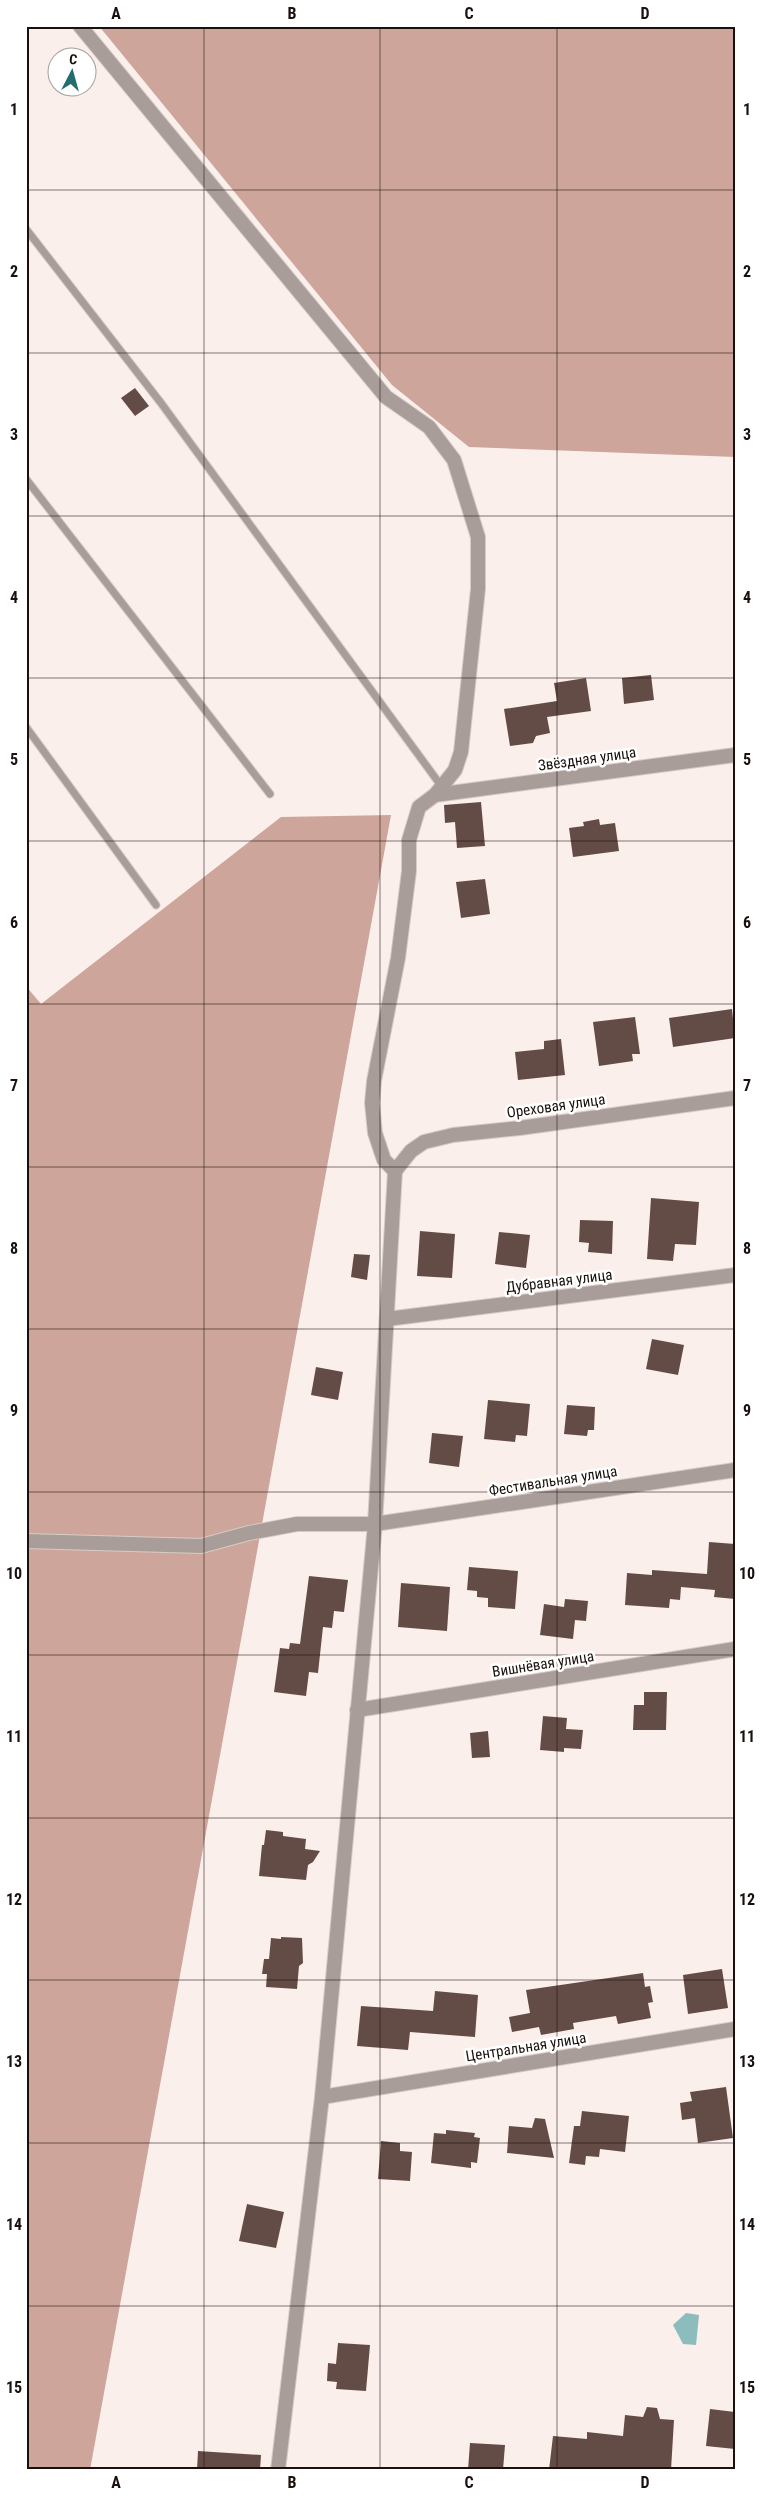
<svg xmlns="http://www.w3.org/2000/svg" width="761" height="2496" font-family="'Roboto Condensed',sans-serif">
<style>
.forest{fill:#cea59a}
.water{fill:#8cbcbc}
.building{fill:#644c46}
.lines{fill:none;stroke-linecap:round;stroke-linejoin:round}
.lane-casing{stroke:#d7cbc8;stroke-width:9}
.street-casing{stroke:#d7cbc8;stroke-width:16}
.lane{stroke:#a99d99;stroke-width:7}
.street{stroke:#a99d99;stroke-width:14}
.grid{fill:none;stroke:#1a110e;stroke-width:1;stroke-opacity:0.55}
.labels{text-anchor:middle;stroke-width:5;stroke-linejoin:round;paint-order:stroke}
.street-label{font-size:15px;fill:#1a110e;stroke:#fff}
.neatline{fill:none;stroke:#1a110e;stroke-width:2}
.grid-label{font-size:16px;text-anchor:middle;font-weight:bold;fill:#1a110e}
</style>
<rect width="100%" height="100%" fill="#fbefec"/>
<!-- forest -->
<g class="forest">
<path d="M99,26H735V457L469,447L392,385Z"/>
<path d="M391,815L90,2470H26V986L41,1004L281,817Z"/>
</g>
<!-- water -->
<path class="water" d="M686,2313L699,2315L696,2345L683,2344L673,2325Z"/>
<!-- building -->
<g class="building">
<path d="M135,388L149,406L135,416L121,398Z"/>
<path d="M651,675L654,700L624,704L622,678Z"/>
<path d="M586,678L591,711L547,717L550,733L536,736L533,743L510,746L504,709L557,701L554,683Z"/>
<path d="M481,802L485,846L457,848L455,822L445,823L444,805Z"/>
<path d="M599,819L600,825L615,823L619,851L573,857L569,828L584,826L583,822Z"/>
<path d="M485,879L490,914L461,918L456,882Z"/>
<path d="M732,1009L735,1038L673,1047L669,1018Z"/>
<path d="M635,1017L640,1054H632L633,1061L599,1066L593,1022Z"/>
<path d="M561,1039L565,1075L518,1080L515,1052L544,1049V1041Z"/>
<path d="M651,1198L699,1202L696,1245L675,1244L673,1261L647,1259Z"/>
<path d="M580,1220L613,1221L612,1254L588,1252L589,1243L579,1242Z"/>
<path d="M420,1231L455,1234L452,1278L417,1276Z"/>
<path d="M499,1232L530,1235L526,1268L495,1264Z"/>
<path d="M354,1254L370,1255L367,1280L351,1277Z"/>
<path d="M652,1339L684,1345L678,1375L646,1369Z"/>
<path d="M316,1367L343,1372L338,1400L311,1395Z"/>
<path d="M488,1400L530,1404L527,1436L516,1435L515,1442L484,1439Z"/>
<path d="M567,1405L595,1407L594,1430H588L587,1436L564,1434Z"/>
<path d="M432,1433L463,1436L459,1467L429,1463Z"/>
<path d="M709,1542L735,1544V1599L714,1597L715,1590L681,1587L680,1600L670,1599L669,1608L625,1605L627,1573L652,1575V1570L707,1574Z"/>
<path d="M469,1567L518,1571L515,1609L488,1607V1598L477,1597V1591L467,1590Z"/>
<path d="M309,1576L348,1580L344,1612L334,1611L332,1628L323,1627L318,1673L309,1672L306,1696L274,1692L280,1648L289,1649L290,1643L300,1644Z"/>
<path d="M401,1583L450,1587L447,1631L398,1627Z"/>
<path d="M565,1599L588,1601L586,1621L575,1620L573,1639L540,1635L544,1604L564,1607Z"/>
<path d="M644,1692H667L666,1730H633L634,1705H644Z"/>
<path d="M543,1716L567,1718L566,1729L583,1730L581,1749L564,1748V1752L540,1750Z"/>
<path d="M488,1731L490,1757L472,1758L470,1733Z"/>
<path d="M266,1830L283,1832V1836L306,1839L305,1849L320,1851L313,1862L308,1865L306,1880L259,1876L262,1845H264Z"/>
<path d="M281,1937L302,1938L303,1963L299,1966L297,1989L266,1987L267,1974H262L264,1959H269L271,1938L281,1939Z"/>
<path d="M722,1969L728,2008L688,2014L683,1975Z"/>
<path d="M643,1973L645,1987L650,1986L653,2002L648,2003L651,2018L618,2024L616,2016L573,2023L574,2029L541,2035L539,2027L512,2032L509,2017L530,2013L526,1990Z"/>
<path d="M435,1991L478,1995L475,2037L410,2032L408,2050L357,2046L361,2006L433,2011Z"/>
<path d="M726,2087L733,2138L698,2143L695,2118L682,2120L680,2103L692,2101L690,2092Z"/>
<path d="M582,2111L629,2116L625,2152L600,2149L599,2157L586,2156L585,2165L569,2163L574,2126H580Z"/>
<path d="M535,2118L545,2119L554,2158L507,2153L509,2126L532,2128Z"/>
<path d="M446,2130L475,2133L474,2137L480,2138L477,2163L471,2162V2168L431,2163L434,2133L446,2134Z"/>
<path d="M381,2141L400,2143V2151L412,2152L410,2181L378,2179Z"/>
<path d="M247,2204L284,2212L276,2248L239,2241Z"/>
<path d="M338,2343L370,2345L366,2391L336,2389L337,2382L327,2381L328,2363L336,2364Z"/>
<path d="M647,2407L657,2408L660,2419L674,2420L671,2470H549L553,2436L587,2439V2432L623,2436L625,2415L643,2417Z"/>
<path d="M710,2409L735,2412V2449L706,2446Z"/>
<path d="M470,2443L505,2445L503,2470H468Z"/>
<path d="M198,2451L261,2455L260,2470H197Z"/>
</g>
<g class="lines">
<defs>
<g id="lane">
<path d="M26,229L161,403L442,787"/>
<path d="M26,479L270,794"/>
<path d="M26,727L156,905"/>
</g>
<g id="street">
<path d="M80,26L386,397L429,427L454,460L478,537V589L461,752L455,770L435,795"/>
<path d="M395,1171L411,1151L424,1142L453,1135L520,1128L735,1098"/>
<path d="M387,1319L735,1275"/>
<path d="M26,1541L201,1546L249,1533L297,1524H375L735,1470"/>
<path d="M357,1710L735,1649"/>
<path d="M322,2097L735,2029"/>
<path d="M278,2470L322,2097L375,1524L395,1171L384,1160L375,1133L372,1103L374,1081L398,958L409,871V840L419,807L435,795L735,755"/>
</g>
</defs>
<!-- lane casing -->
<use href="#lane" class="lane-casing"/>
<!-- street casing -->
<use href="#street" class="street-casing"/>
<!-- lane -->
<use href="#lane" class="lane"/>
<!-- street -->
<use href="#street" class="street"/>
</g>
<!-- grid -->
<path class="grid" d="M204,26V2470M380,26V2470M557,26V2470M26,190H735M26,353H735M26,516H735M26,678H735M26,841H735M26,1004H735M26,1167H735M26,1329H735M26,1492H735M26,1655H735M26,1818H735M26,1980H735M26,2143H735M26,2306H735"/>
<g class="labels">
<!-- street labels -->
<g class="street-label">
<text transform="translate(587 759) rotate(-8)" y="5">Звёздная улица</text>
<text transform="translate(556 1106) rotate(-8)" y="5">Ореховая улица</text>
<text transform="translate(559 1281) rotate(-7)" y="5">Дубравная улица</text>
<text transform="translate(553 1481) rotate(-9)" y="5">Фестивальная улица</text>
<text transform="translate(543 1664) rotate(-9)" y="5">Вишнёвая улица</text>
<text transform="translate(526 2047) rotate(-9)" y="5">Центральная улица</text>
</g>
</g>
<!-- border -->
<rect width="761" height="2496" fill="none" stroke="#ffffff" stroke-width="55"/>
<!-- north arrow -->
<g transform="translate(72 72) rotate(6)"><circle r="24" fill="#ffffff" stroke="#a3a09f"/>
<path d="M0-4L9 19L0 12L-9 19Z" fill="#226e6e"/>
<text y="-8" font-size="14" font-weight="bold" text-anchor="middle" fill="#1a110e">С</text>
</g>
<rect x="28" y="28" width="706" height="2440" class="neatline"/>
<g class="grid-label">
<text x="116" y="19">A</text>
<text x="292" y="19">B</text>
<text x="469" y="19">C</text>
<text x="645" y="19">D</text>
<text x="14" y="115">1</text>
<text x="747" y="115">1</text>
<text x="14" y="277">2</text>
<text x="747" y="277">2</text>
<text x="14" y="440">3</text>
<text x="747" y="440">3</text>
<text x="14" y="603">4</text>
<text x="747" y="603">4</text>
<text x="14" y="765">5</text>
<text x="747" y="765">5</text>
<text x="14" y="928">6</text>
<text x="747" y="928">6</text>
<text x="14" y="1091">7</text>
<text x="747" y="1091">7</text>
<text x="14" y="1254">8</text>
<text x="747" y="1254">8</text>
<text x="14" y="1416">9</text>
<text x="747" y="1416">9</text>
<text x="14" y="1579">10</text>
<text x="747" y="1579">10</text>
<text x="14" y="1742">11</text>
<text x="747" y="1742">11</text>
<text x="14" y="1905">12</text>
<text x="747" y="1905">12</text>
<text x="14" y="2067">13</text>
<text x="747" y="2067">13</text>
<text x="14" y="2230">14</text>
<text x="747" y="2230">14</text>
<text x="14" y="2393">15</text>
<text x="747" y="2393">15</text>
<text x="116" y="2488">A</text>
<text x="292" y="2488">B</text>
<text x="469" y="2488">C</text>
<text x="645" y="2488">D</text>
</g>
</svg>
